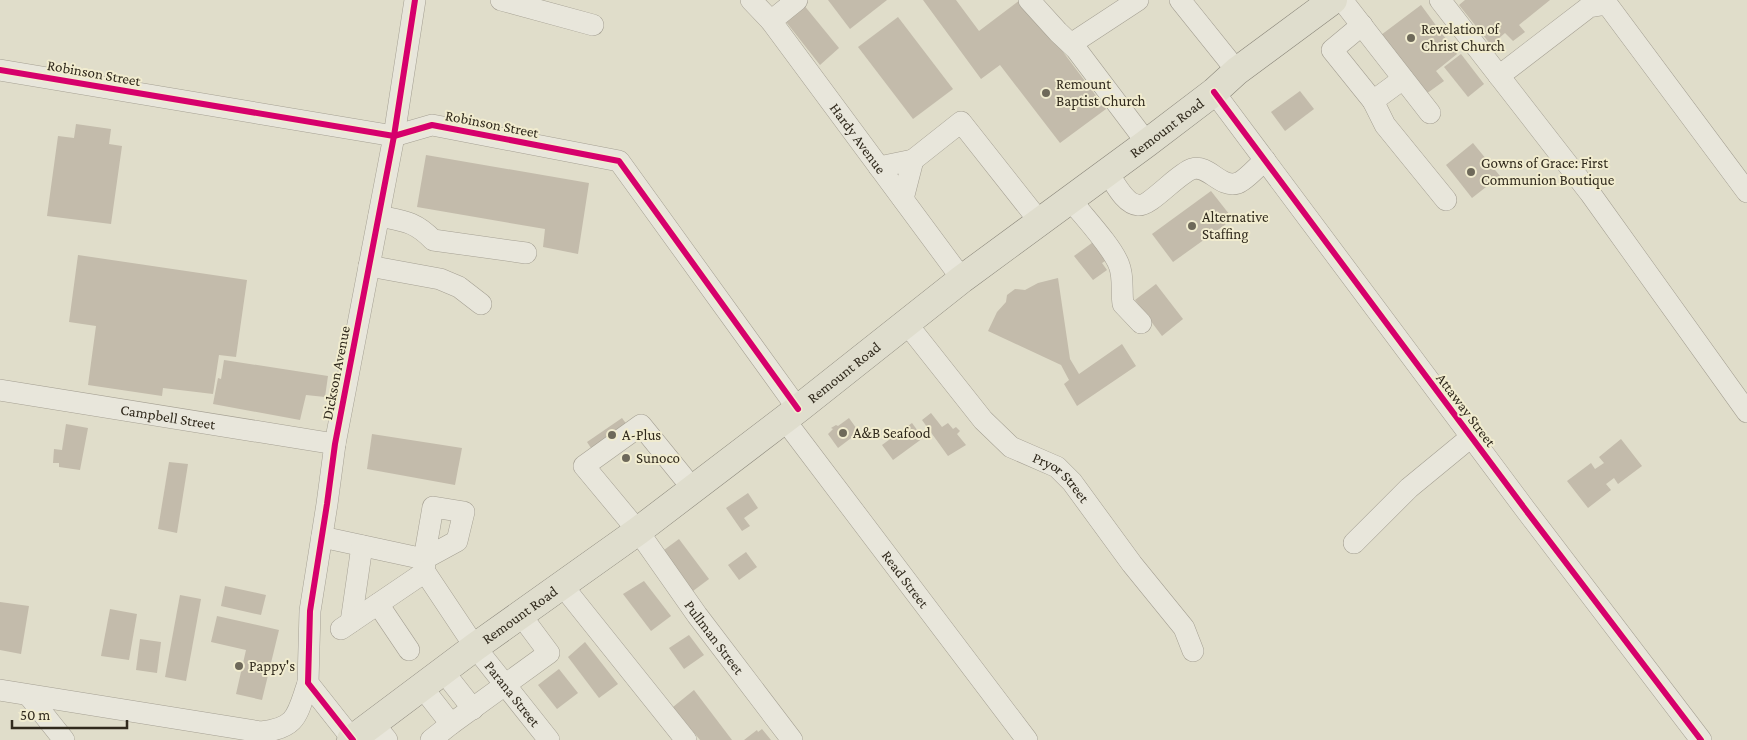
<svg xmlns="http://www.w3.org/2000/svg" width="1747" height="740" font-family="'Crimson Pro',serif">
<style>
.building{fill:#c3bbab}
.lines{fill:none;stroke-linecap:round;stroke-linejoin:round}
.minor-casing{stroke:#a5a093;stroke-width:22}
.major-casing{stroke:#8a867a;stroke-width:29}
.minor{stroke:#e8e6db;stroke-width:21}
.major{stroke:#dfddcd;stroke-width:28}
.cycleway-casing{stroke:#f1eccf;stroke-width:9}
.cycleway{stroke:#d6006c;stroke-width:6}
.poi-dot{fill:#6e695a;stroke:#f1eccf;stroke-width:2}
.labels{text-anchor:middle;stroke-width:4;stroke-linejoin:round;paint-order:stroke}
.poi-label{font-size:15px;fill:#312a1d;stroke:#f1eccf;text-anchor:start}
.street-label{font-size:15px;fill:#312a1d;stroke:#f1eccf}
</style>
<rect width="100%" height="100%" fill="#e0ddca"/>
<!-- building -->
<g class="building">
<path d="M828,0H887L850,29Z"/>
<path d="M923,0H956L979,31L1020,0H1024L1106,109L1060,143L1000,65L981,79Z"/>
<path d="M1465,0H1550L1519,25L1525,32L1513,41L1505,33L1491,45L1459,5Z"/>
<path d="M803,4L839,48L820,65L783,18Z"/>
<path d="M1421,5L1457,54L1436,71L1444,81L1426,94L1381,35Z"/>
<path d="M898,17L953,89L913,119L858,47Z"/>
<path d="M1461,54L1484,84L1468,97L1444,67Z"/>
<path d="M1300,91L1314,109L1285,131L1271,112Z"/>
<path d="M76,124L111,129L109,144L122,146L111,224L47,216L58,136L74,138Z"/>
<path d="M1473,143L1500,176L1472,198L1446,165Z"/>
<path d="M426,155L589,183L578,254L543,247L545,229L417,207Z"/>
<path d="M1211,191L1233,219L1173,262L1152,234Z"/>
<path d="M1096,240L1110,258L1102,263L1107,270L1093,280L1074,256Z"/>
<path d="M78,255L247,280L236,357L219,355L213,394L163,388L162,396L88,385L96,326L69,322Z"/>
<path d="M1058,278L1070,359L1079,374L1122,344L1136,366L1077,406L1064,384L1069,380L1061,365L988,331L997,312L1006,302L1007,295L1015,289L1025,290L1038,283Z"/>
<path d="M1156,284L1183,319L1162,336L1135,300Z"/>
<path d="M224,360L328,376L325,397L306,395L300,420L213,404L218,378L221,379Z"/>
<path d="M931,413L942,427L948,423L953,429L956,427L960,431L957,434L966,445L948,456L922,420Z"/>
<path d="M622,418L630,429L595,454L587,442Z"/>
<path d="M849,418L859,432L838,448L828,434L833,429L831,428L836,425L838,426Z"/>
<path d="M912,423L923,438L893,460L882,445Z"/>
<path d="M66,424L88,428L80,470L59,467V463H53L54,449L62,450Z"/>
<path d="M372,434L462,448L455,485L367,469Z"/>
<path d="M1621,439L1642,466L1618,484L1614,478L1606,484L1611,490L1588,508L1567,481L1591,463L1595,469L1604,463L1599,457Z"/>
<path d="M169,462L188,464L177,533L158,529Z"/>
<path d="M748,493L758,508L744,518L750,526L742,531L726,508Z"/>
<path d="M679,539L709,579L693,591L664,550Z"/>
<path d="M746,552L757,567L739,580L728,565Z"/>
<path d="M644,581L671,616L651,631L623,594Z"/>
<path d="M225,586L266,595L261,615L221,606Z"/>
<path d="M180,595L201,599L186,681L165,677Z"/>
<path d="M0,602L29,606L21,654L0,650Z"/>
<path d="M110,609L137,614L129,660L101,656Z"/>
<path d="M217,616L279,630L262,700L236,694L246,650L211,642Z"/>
<path d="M689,635L704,655L684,669L669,648Z"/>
<path d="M140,639L161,642L157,673L136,670Z"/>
<path d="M585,642L618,684L599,698L568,657Z"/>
<path d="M559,669L578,693L557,709L538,685Z"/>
<path d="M694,690L732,740H700L673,707Z"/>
<path d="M762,729L771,740H744L757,730L758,732Z"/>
</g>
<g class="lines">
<defs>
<g id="minor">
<path d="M501,0L593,25"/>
<path id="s1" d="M751,0L771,21L962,279"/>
<path d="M1029,0L1058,32L1076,49L1147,143"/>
<path d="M1180,0L1237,71"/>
<path d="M1342,0L1430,113"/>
<path d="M1440,0L1590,193L1747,412"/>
<path d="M771,21L797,0"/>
<path d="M1362,25L1332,50L1373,101L1403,79"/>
<path d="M1071,44L1138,0"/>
<path d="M0,70L394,136L432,125L619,161L798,409"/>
<path d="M1499,76L1589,7L1607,4L1747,192"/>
<path d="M1214,92L1525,509L1701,740"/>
<path d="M1373,101L1385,125L1446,200"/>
<path d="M913,160L961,122L1040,222"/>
<path d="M879,167L913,160L903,199"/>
<path d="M1107,172C1114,181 1124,204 1138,205C1150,207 1177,174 1192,169C1209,164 1220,189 1238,183C1246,180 1258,166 1265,160"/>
<path d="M1070,199C1083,216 1112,246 1119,265C1124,277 1121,291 1123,304L1141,323"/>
<path d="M379,216C403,221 415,221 433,240L526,253"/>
<path d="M369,266L440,279L459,287L481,304"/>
<path id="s2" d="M907,324L983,420L1011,447L1057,467L1072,482L1132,564L1184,628L1193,651"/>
<path id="s3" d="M0,390L335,444"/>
<path id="s4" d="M784,419L1027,740"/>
<path id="s5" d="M693,489L641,425L584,466L638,531L697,615L792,740"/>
<path id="s6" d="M322,537L424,559L433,507L464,512L457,541L424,559L425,572L475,647L549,740"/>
<path d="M1354,543L1409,488L1471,437"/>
<path d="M562,585L686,740"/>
<path d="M378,604L409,650"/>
<path d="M351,622L362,546"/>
<path d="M341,629L425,572"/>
<path d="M443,671L473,709"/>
<path d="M422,687L451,724L549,653L520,614"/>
<path d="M0,690L261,732C298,728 297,714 308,683"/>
<path d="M29,696L64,740"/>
<path d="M373,723L387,740"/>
<path d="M353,740L308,683L310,611L327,504L335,444L394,136L415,0"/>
<path d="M431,740L451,724"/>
</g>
<g id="major">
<path id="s7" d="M351,740L475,647L638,531L798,409L962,279L1147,143L1214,92L1237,71L1333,0"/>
</g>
</defs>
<!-- minor casing -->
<use href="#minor" class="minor-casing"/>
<!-- major casing -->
<use href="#major" class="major-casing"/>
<!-- minor -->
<use href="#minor" class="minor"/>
<!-- major -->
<use href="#major" class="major"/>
<defs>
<g id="cycleway">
<path d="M0,70L394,136L432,125L619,161L798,409"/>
<path d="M1214,92L1525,509L1701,740"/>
<path d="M353,740L308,683L310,611L327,504L335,444L394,136L415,0"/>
</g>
</defs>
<!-- cycleway casing -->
<use href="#cycleway" class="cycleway-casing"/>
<!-- cycleway -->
<use href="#cycleway" class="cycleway"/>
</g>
<!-- markers -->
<g class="poi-dot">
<circle cx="1411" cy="38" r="5"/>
<circle cx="1046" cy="93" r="5"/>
<circle cx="1471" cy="172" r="5"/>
<circle cx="1192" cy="226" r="5"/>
<circle cx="843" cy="433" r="5"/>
<circle cx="612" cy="435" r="5"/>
<circle cx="626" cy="458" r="5"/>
<circle cx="239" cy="666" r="5"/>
</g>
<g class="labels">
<!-- poi labels -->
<g class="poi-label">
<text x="1421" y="34">Revelation of<tspan x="1421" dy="17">Christ Church</tspan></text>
<text x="1056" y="89">Remount<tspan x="1056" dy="17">Baptist Church</tspan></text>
<text x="1481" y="168">Gowns of Grace: First<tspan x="1481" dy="17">Communion Boutique</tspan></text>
<text x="1202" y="222">Alternative<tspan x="1202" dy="17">Staffing</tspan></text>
<text x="853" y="438">A&amp;B Seafood</text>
<text x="622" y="440">A-Plus</text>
<text x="636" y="463">Sunoco</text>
<text x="249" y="671">Pappy's</text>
</g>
<!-- street labels -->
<g class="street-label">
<text transform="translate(94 73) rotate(10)" y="5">Robinson Street</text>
<text transform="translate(492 124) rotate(11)" y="5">Robinson Street</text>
<text dy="5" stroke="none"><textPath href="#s7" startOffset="1020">Remount Road</textPath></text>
<text dy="5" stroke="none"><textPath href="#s1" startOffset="175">Hardy Avenue</textPath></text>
<text transform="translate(336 373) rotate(-79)" y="5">Dickson Avenue</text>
<text dy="5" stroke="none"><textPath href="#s7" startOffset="615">Remount Road</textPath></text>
<text transform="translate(1466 410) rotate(53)" y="5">Attaway Street</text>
<text dy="5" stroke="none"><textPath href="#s3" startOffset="170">Campbell Street</textPath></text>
<text dy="5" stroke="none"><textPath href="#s2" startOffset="221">Pryor Street</textPath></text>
<text dy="5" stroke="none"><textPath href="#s4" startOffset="201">Read Street</textPath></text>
<text dy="5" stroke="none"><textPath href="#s7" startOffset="210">Remount Road</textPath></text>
<text dy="5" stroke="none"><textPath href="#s5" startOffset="368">Pullman Street</textPath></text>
<text dy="5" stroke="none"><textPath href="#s6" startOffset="419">Parana Street</textPath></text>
</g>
</g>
<!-- scale -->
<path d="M12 720v8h115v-8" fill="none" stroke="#312a1d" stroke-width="2.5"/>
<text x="20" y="720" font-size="15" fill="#312a1d" stroke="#f1eccf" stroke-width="4" paint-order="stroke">50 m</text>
</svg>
